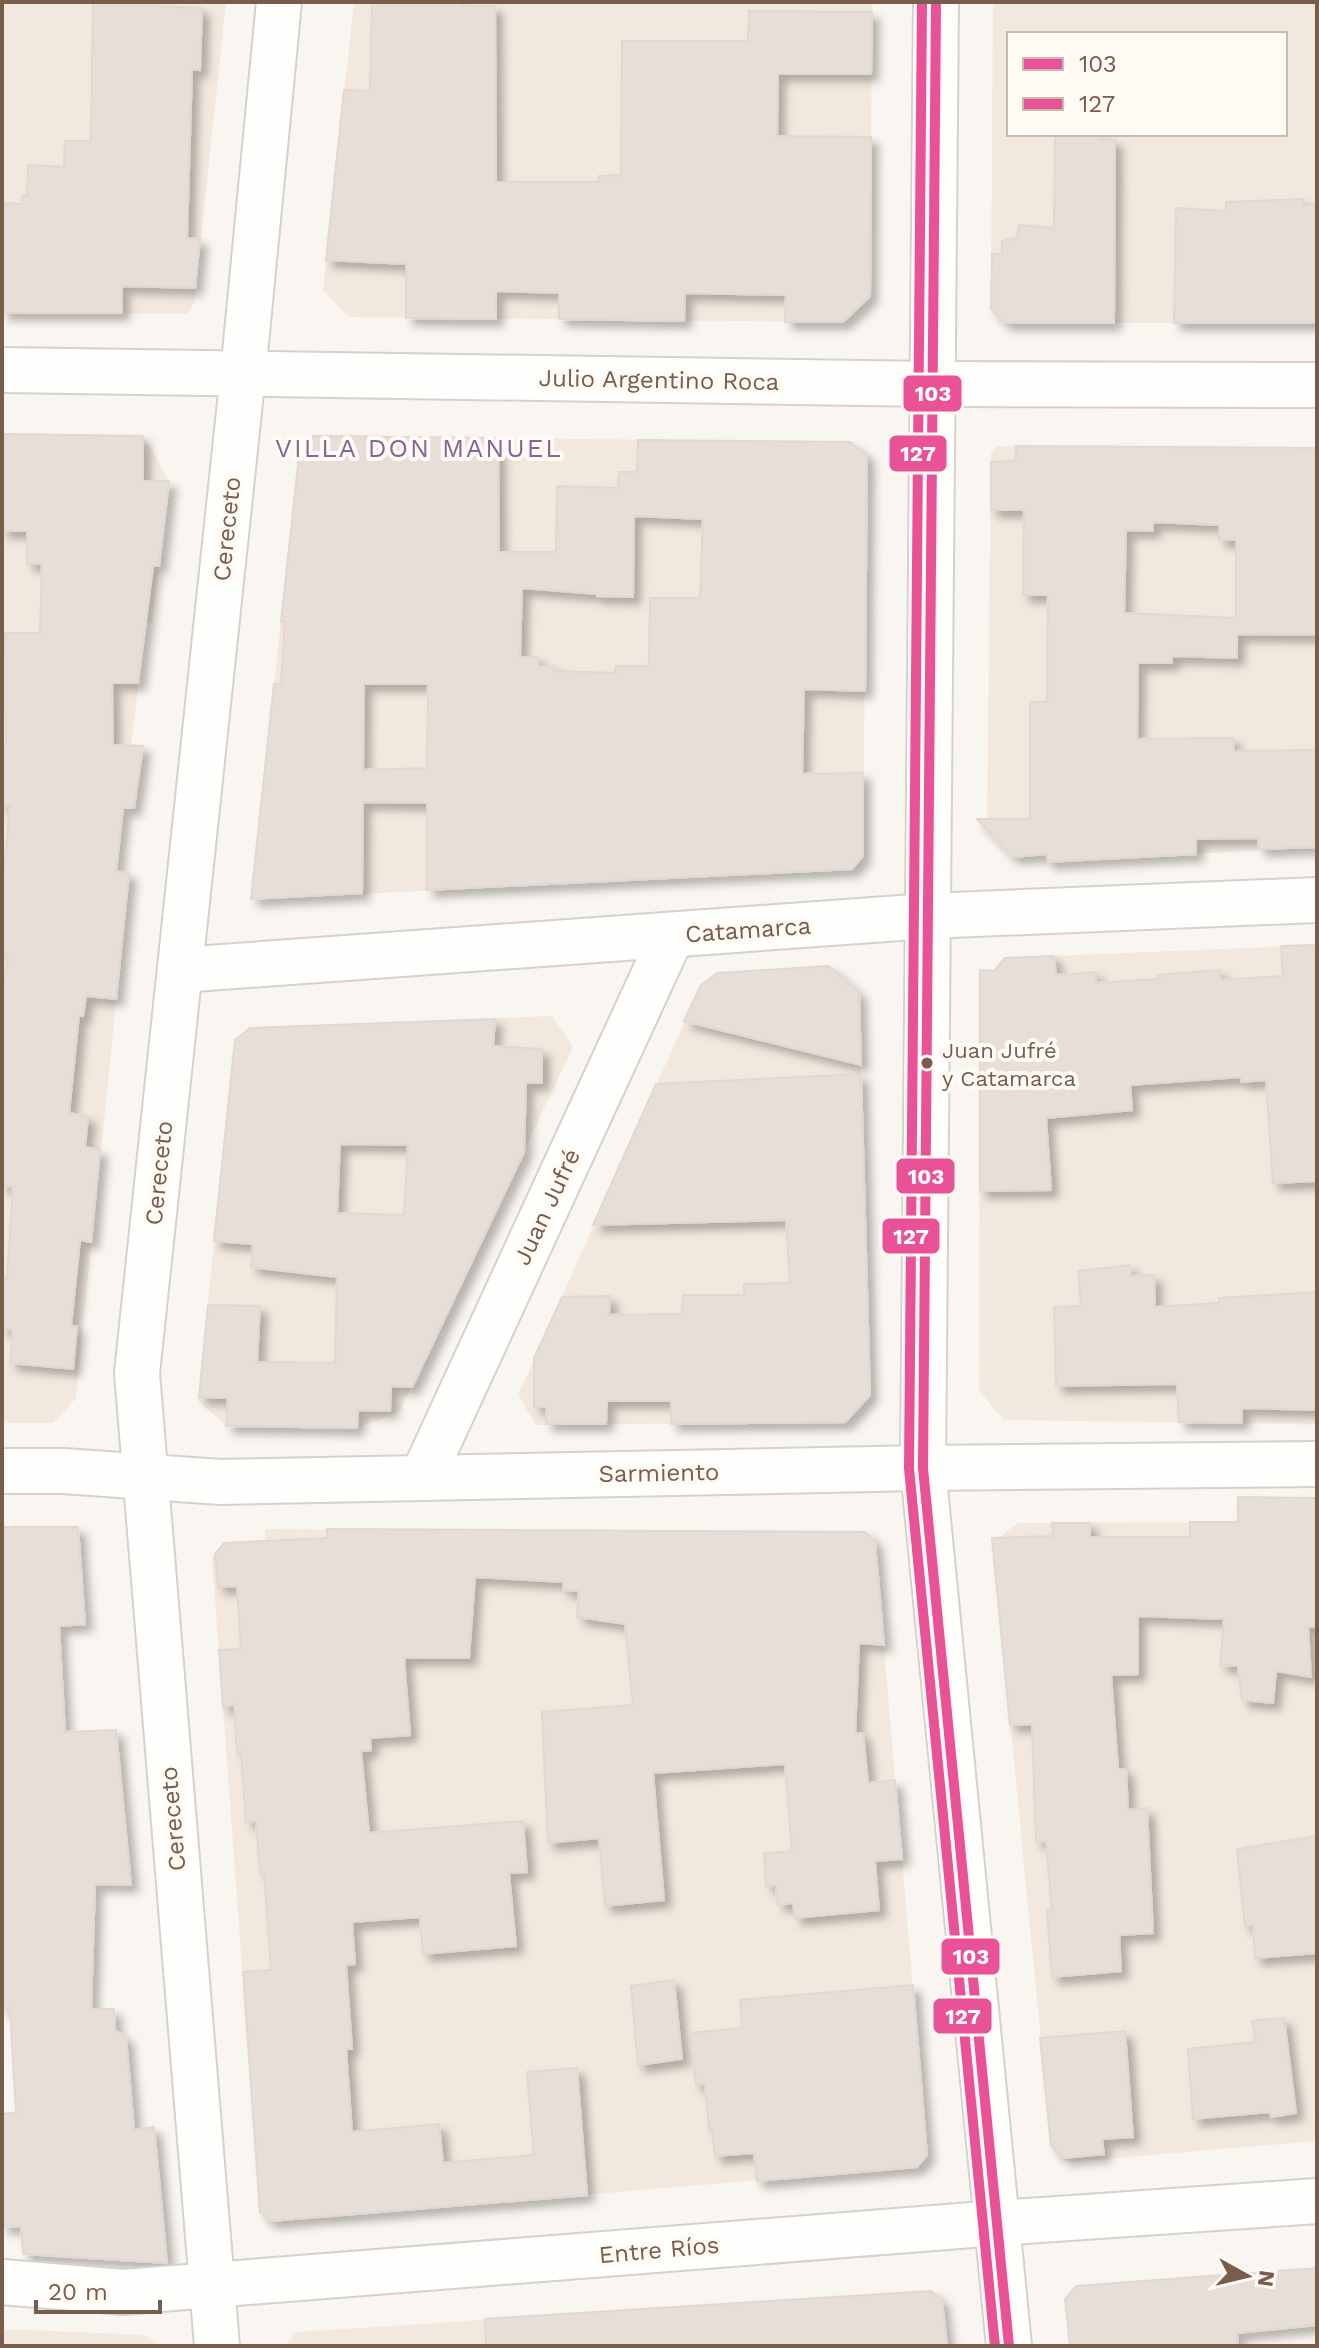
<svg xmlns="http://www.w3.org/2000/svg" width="1319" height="2348" font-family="'Work Sans',sans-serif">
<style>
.residential{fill:#f2e8de;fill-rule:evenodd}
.building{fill:#e6ded7;stroke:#e2d8d2;stroke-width:2;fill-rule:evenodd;filter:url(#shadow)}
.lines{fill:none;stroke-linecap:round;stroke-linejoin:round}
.minor-casing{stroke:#d7d1cb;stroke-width:48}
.tertiary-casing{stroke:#d7d1cb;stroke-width:48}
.minor{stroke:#fefefd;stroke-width:44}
.tertiary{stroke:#fefefd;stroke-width:44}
.bus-1-casing{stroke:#fffaf3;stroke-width:16}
.bus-2-casing{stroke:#fffaf3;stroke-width:16}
.bus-1{stroke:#e95297;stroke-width:10}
.bus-2{stroke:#e95297;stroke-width:10}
.bus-dot{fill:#7a5c4d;stroke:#fffaf3;stroke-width:3}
.labels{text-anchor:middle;stroke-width:8;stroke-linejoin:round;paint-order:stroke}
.bus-label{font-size:22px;fill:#7a5c4d;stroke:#fffaf3;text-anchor:start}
.street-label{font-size:24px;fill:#7a5c4d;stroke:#fffaf3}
.neighbourhood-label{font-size:26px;letter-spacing:2px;fill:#846695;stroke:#fffaf3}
.line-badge{stroke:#fffaf3;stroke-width:3}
.badge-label{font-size:22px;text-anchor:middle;font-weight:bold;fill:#fff}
</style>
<defs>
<filter id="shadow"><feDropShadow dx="7" dy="7" stdDeviation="4" flood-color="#0004"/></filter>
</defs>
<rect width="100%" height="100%" fill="#f9f5f0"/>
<!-- residential -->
<g class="residential">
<path d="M2,2H226L194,303L188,314L2,313Z"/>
<path d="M354,2H872L870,296L843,322L349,317L323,290Z"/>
<path d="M993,2H1317V323H1017L991,297ZM1009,34H1285V134H1009Z"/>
<path d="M2,434L144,436L169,481L152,622H146L131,745L143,746L134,808H123L116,870L129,873L76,1398L53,1423H2Z"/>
<path d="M313,436L850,442L867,455L863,856L852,869L262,899L252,890L300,447Z"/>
<path d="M998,446L1317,448V847L1047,862V855L1013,857L987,829L991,453Z"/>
<path d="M1317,945V1424L1004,1420L979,1391L980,985L1005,958Z"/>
<path d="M829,966L858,993L870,1395L845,1422L536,1425L518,1395L701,985L717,973Z"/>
<path d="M552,1016L573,1047L400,1411L357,1428L226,1426L198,1400L235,1040L250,1028Z"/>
<path d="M1238,1497L1317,1498V2141L1069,2162L1051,2146L993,1542L1018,1523L1237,1522Z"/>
<path d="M265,1529L401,1530L875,1542L927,2155L917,2167L271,2221L260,2212L212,1557L224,1543L265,1540Z"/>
<path d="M931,2291L942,2301L947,2346H284L297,2332Z"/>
<path d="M2,2329L146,2335L157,2346H2Z"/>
</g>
<!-- building -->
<g class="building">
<path d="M93,2H151V6L202,8L200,70L192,69L187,238L200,239L195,288L122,286V313H2V203L22,204V196H27L28,165L64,167L65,141H91Z"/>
<path d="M372,2H462V6H495L496,182H599V176L621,175L622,41H748L749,11L872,12L871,74H778L777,136L871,137L870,296L843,322H785L786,295L685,293L684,321L559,319V293L496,291V319L406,318V264L326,260L344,90L370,91Z"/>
<path d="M1055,134H1103V140H1115L1114,323H1005L991,309L992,254H1002V241L1017,238L1019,225L1054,228Z"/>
<path d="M1303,199V205H1317V323H1174L1176,208L1226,211V202Z"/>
<path d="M2,434L143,436V481H169L159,566H153L138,683H112L113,745L143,746L134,808H123L116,871L129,873L116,999L86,996L83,1016L79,1015L69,1113L88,1116L85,1147L100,1150L91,1242L80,1240L71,1326H77L73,1369L10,1363L13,1330L2,1329V1278L7,1279L13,1187L2,1186V999L8,954L2,953V890L10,806H2V745H6L5,633H40L42,564H27V531H2Z"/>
<path d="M313,436L498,438L499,552H556L557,486L618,488L619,472H637L638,440L850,442L867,455L865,691L804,689L802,774L863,773V856L852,869L427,890V803L363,802L362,893L251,899L274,684H281L285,622H281L300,447ZM634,516L703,519L700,598H650L649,666H616L615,673L554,671V666H538V657H520L522,588L597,594V596L633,597ZM364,684H428L427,768L363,770Z"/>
<path d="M1016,446L1317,448V635L1237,634V658L1172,656V663H1138L1137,739L1233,738L1234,751L1317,750V847L1259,849L1258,838L1196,839V854L1047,862V854L1013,857L977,819H1030V702H1047L1048,595H1023L1024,510H991V462L1016,461ZM1153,522L1219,525V540H1236V618L1124,613L1126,530L1153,531Z"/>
<path d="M1317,945V1181L1273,1183L1266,1080L1241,1082V1077L1130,1085L1132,1110L1046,1118L1051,1190L980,1191V970L994,971L1005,958L1054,956L1056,975L1096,972V983L1159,979L1158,975L1220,970L1221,980L1283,976L1281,946Z"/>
<path d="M829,966L859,993L861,1065L684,1021L701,985L717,973Z"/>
<path d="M495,1019L493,1046L542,1049V1083H526L524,1152L412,1387L391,1386L390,1411L358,1410L357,1428L226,1426L228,1398L199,1397L208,1305L260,1306L257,1362L335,1363L337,1277L251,1267L253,1244L214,1241L235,1040L250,1028ZM340,1144L408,1145L404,1215L337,1213Z"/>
<path d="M861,1074L870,1395L845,1422L671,1424V1401H607L606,1424H546V1407H534V1358L562,1297L610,1296L609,1315L682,1314L683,1295H744V1284L790,1283L786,1220L593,1225L656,1084Z"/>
<path d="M1130,1265L1131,1276L1154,1275L1155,1307L1219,1303V1298L1317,1292V1410L1242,1408V1423L1179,1422L1177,1384L1056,1386L1054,1307L1081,1306L1078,1271Z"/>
<path d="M1238,1497L1317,1498V1627H1308L1311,1677L1276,1671L1273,1703L1242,1700L1238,1666L1220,1665L1224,1619L1138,1616V1674L1111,1675L1118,1769H1126L1128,1810L1147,1808L1153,1933L1119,1935L1121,1971L1052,1977L1047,1910H1052L1046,1841L1036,1842L1032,1724L1010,1725L992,1538L1053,1536L1052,1523H1090V1537H1190V1522H1238Z"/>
<path d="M2,1527H78L85,1624L59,1626L65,1732L116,1730L131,1885L95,1884L91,2009H114L115,2030L126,2037L134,2130L154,2127L167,2263L23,2254L21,2226L2,2227V2114L16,2113L10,2009L2,2008Z"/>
<path d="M327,1529L866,1532L875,1542L884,1645L859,1643L855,1733H863L868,1783L895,1780L902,1859L875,1861L879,1910L795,1918L793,1903L778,1905L776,1885L766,1886L764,1854L792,1851L785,1764L653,1773L664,1900L605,1906L599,1838L548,1843L542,1712L633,1705L625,1624L577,1617L579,1591L563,1590V1582L475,1577L469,1658H404L410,1735L370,1738L371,1750L361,1751L369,1833L523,1821L527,1872L509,1873L516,1946L423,1954L420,1917L352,1922L355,1964L346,1965L352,2049H346L352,2132L439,2124L443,2163L534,2155L527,2072L577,2068L587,2195L271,2221L260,2212L243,1972L271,1970L264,1873H260L256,1821L246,1822L241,1752L237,1753L234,1705L223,1707L219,1650L241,1649L237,1586L218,1587L215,1554L224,1543L327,1538Z"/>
<path d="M1317,1836V1953L1255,1958L1253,1926H1245L1237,1849Z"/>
<path d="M674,1980L682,2059L638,2065L631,1986Z"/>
<path d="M913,1985L927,2155L917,2167L757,2181L754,2153L715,2156L712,2129H709L705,2084L696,2085L690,2033L742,2028L740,2000Z"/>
<path d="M1284,2018L1296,2113L1271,2117L1270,2112L1193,2119L1188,2049L1256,2042L1252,2021Z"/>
<path d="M1125,2031L1133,2137L1102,2139L1104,2154L1064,2158L1051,2146L1040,2038Z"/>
<path d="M1317,2268V2325L1237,2333L1238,2346H1070L1065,2299L1076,2286Z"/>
<path d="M931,2291L942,2301L947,2346H486L485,2319Z"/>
</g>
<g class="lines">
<defs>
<g id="minor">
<path d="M2,370L933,384L1317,385"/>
<path d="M180,970L928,916L1317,900"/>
<path d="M2,1471H63L221,1482L923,1468L1317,1464"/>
<path d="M422,1478L672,935"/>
<path d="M2,2282L123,2292L997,2223L1317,2201"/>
<path d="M217,2346L137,1373L243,374L279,2"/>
</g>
<path id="tertiary" d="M936,2L923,1468L1009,2346"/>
</defs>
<!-- minor casing -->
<use href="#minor" class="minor-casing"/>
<!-- tertiary casing -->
<use href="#tertiary" class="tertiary-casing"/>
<!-- minor -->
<use href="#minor" class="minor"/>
<!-- tertiary -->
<use href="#tertiary" class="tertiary"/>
<defs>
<path id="bus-1" d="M936,2L923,1468L1009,2346"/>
<path id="bus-2" d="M922,2L909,1468L995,2346"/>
</defs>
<!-- bus-1 casing -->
<use href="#bus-1" class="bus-1-casing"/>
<!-- bus-2 casing -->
<use href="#bus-2" class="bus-2-casing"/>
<!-- bus-1 -->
<use href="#bus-1" class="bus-1"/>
<!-- bus-2 -->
<use href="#bus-2" class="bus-2"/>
</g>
<!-- markers -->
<circle class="bus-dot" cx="927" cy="1063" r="7"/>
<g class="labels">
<!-- bus labels -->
<g class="bus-label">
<text x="942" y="1058">Juan Jufré<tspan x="942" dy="28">y Catamarca</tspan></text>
</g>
<!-- street labels -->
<g class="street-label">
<text transform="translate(659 380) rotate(1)" y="8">Julio Argentino Roca</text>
<text transform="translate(227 529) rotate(-84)" y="8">Cereceto</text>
<text transform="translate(748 930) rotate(-4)" y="8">Catamarca</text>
<text transform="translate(159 1173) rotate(-84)" y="8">Cereceto</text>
<text transform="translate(547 1207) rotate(-65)" y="8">Juan Jufré</text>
<text transform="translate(659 1473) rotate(-1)" y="8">Sarmiento</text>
<text transform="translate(173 1819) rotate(-95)" y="8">Cereceto</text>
<text transform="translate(659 2250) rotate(-5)" y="8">Entre Ríos</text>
</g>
<!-- neighbourhood labels -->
<g class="neighbourhood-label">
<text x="419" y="457">VILLA DON MANUEL</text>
</g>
</g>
<g class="line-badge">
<rect x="902" y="374" width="61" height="39" rx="8" fill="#e95297"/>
<rect x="888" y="434" width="60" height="39" rx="8" fill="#e95297"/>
<rect x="895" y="1157" width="61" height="38" rx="8" fill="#e95297"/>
<rect x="881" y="1217" width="60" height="38" rx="8" fill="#e95297"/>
<rect x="940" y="1937" width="61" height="39" rx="8" fill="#e95297"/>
<rect x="932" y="1997" width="61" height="38" rx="8" fill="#e95297"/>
</g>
<g class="badge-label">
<text x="933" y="401">103</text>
<text x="918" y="461">127</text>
<text x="926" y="1184">103</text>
<text x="911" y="1244">127</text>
<text x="971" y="1964">103</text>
<text x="963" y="2024">127</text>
</g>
<!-- border -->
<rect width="1319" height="2348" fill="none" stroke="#7a5c4d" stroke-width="8"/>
<!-- legend -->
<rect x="1007" y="32" width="280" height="104" fill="#fffaf3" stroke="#cabbb1" stroke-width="2"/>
<rect x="1023" y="58" width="40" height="12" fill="#e95297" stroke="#cabbb1" stroke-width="2"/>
<text x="1079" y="72" font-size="24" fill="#7a5c4d">103</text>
<rect x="1023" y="98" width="40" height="12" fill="#e95297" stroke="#cabbb1" stroke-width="2"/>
<text x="1079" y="112" font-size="24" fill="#7a5c4d">127</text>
<!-- north arrow -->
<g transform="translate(1247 2276) rotate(98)" stroke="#fffaf3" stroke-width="6" paint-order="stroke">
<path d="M0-6L14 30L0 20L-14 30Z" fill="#7a5c4d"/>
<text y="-12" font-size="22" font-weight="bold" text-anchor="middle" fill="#7a5c4d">N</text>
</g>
<!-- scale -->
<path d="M36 2300v12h124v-12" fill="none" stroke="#7a5c4d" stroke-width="4"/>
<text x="48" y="2300" font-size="24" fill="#7a5c4d" stroke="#fffaf3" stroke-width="6" paint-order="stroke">20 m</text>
</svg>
